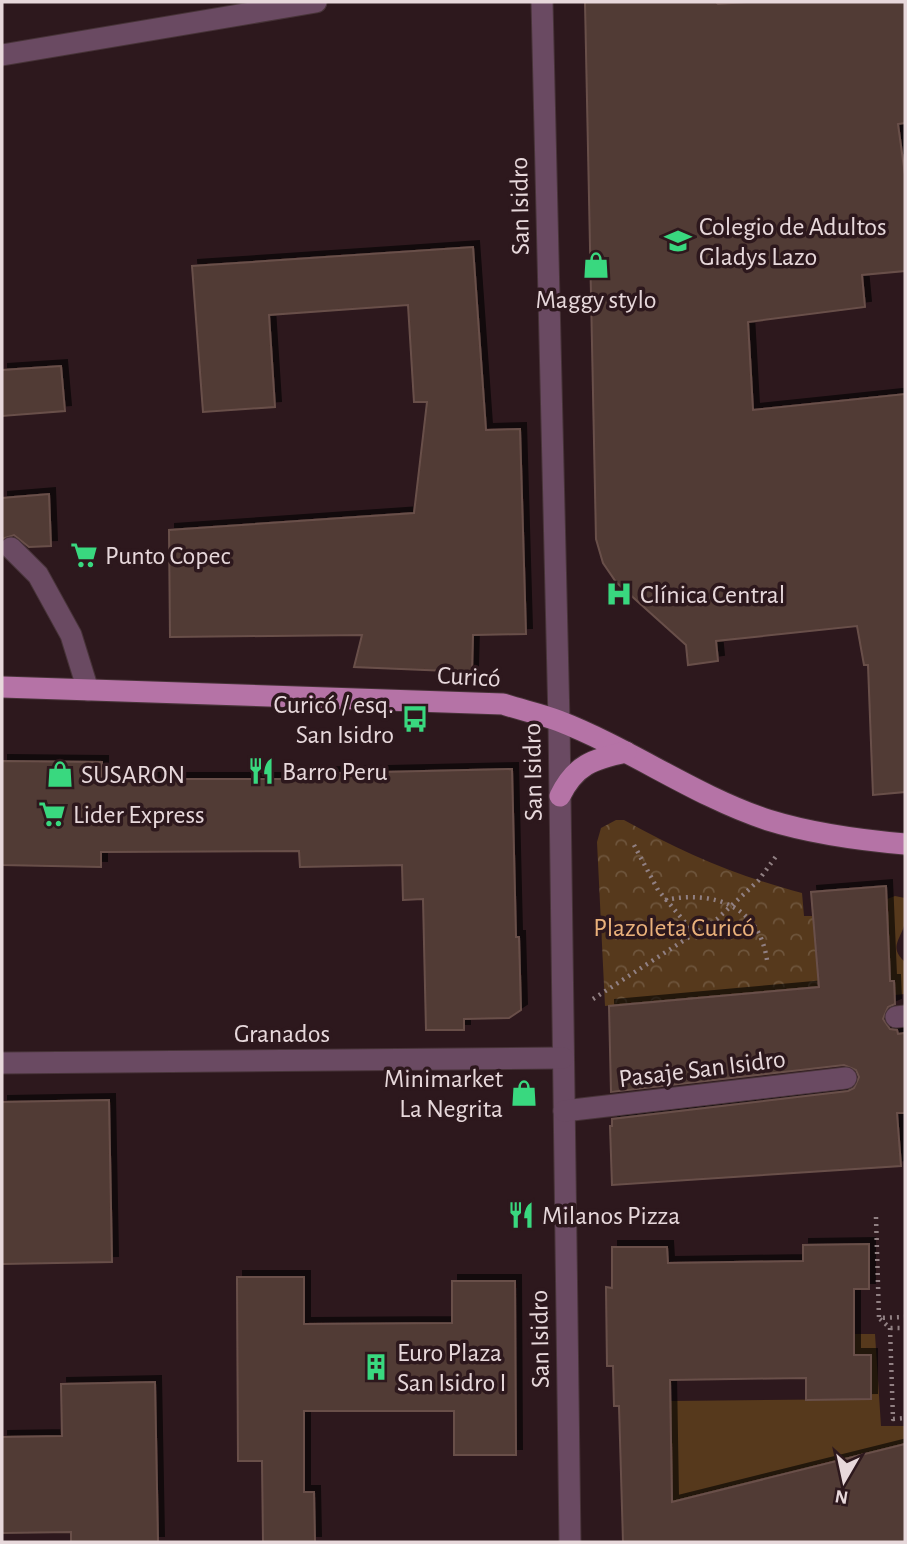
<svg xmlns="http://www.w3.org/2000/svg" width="907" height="1544" font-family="'Alegreya Sans',sans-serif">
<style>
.green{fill:#56391c}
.park{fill:url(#park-crowns)}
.building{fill:#513a34;stroke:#69504a;stroke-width:2;filter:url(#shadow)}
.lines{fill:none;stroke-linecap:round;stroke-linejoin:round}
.minor-casing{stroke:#473338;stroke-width:23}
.major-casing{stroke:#473338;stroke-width:23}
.path{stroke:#918083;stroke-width:4.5;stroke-dasharray:2 5;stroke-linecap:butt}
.minor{stroke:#6a4a62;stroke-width:21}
.major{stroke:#b573a6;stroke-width:21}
.labels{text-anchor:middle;stroke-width:7;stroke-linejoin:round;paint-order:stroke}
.street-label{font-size:26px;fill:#e7d8db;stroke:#2d181d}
.poi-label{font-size:26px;fill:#e7d8db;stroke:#2d181d;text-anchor:start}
.park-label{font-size:26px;fill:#eab17b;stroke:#2d181d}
</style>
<defs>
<pattern id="park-crowns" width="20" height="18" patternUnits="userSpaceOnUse" patternTransform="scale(1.75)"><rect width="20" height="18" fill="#56391c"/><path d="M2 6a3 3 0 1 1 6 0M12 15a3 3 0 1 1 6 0" fill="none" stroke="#6e553c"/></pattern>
<filter id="shadow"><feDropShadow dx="6" dy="-6" stdDeviation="0" flood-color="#0009"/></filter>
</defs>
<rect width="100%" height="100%" fill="#2d181d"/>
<!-- green -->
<g class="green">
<path d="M895,896L905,898C905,906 906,914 905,921C903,938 887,946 905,962V994L895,995L894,981H890L887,899Z"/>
<path d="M854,1334H875L881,1426H905V1444L672,1502L671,1401L871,1399V1355H854Z"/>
</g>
<!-- park -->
<path class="park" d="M616,820H624C683,853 737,876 802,893L804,916H813L819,987L605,1006L597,842L601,828Z"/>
<!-- building -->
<g class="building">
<path d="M585,2H716L718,4L747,2H905V123L898,124L905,175V271L862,275L865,307L748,322L753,410L905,394V792L873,795L868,665H864L857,626L716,641L718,661L688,665L686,645L616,582L603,563L596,539Z"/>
<path d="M473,247L486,430L520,429L526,634L473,635L472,672L354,667L362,635L170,637L169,530L414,513L427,402H414L408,305L269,315L275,407L203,412L192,266Z"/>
<path d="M61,366L65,411L2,416V370Z"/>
<path d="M49,494L51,546L29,547L14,535L2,539V498Z"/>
<path d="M2,761L102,762V779H297V774L512,769L516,937H519L521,1010L509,1018L464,1019V1030H426L423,899L403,900L402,865L300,867L299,851L101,852V867L2,865Z"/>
<path d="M886,886L890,981H894L895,1004L888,1007L883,1019L890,1029L897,1030L898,1034L905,1033V1113H897L901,1166L612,1185L610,1126H612V1119L848,1091L854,1088L859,1077L856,1070L844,1065L611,1092L609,1006L819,987L811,892Z"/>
<path d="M109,1100L112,1262L2,1264V1102Z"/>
<path d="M869,1244V1289H854V1355H871V1399L806,1400V1378L670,1380L672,1502L905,1444V1542H623L619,1406H614L613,1366H607L606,1287L612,1288V1247H667L668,1263L803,1261V1245Z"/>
<path d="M237,1277H304V1324L452,1323V1281H515L516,1455H454V1411H304V1492H314L315,1542H263L262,1461H238Z"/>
<path d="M155,1382L158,1542H71V1532L2,1533V1437L62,1436L61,1384Z"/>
</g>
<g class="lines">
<defs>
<g id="minor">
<path d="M542,2L559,721L570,1542"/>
<path d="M2,55L316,2"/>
<path d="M11,548L38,575L71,635L88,690"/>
<path d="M896,1017L905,1016"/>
<path d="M2,1063L563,1058"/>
<path d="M564,1111L846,1078"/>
</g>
<g id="major">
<path d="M2,687L503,704C521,710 541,714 559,721C631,749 695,796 768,820C813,834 859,840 905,844"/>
<path d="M560,796C575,765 593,759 626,752"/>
</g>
</defs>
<!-- minor casing -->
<use href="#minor" class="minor-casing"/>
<!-- major casing -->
<use href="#major" class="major-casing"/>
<!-- path -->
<g class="path">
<path d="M634,845L658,890L694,933"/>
<path d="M665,900C714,890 759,906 767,960"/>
<path d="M593,999L717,919L758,881L777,855"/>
<path d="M876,1217L879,1318L905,1317"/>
<path d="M880,1319L890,1328H905"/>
<path d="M890,1328L893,1419L905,1418"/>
</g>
<!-- minor -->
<use href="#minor" class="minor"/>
<!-- major -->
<use href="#major" class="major"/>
</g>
<!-- icons -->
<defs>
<symbol id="school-bare" viewBox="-9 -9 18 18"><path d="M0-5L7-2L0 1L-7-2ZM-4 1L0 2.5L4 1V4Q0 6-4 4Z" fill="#39d87f" stroke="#2d181d" stroke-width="2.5" paint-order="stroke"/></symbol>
<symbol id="shop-bare" viewBox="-9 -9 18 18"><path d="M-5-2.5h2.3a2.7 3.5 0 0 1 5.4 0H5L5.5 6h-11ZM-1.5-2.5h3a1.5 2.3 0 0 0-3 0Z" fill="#39d87f" stroke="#2d181d" stroke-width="2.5" paint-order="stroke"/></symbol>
<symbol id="supermarket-bare" viewBox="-9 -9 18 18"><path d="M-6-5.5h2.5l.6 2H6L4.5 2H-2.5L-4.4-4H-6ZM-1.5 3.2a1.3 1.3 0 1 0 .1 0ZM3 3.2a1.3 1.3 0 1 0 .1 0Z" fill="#39d87f" stroke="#2d181d" stroke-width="2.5" paint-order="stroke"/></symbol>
<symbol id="hospital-bare" viewBox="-9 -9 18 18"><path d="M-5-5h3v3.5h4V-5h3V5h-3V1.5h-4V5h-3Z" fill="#39d87f" stroke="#2d181d" stroke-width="2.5" paint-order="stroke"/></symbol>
<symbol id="bus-bare" viewBox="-9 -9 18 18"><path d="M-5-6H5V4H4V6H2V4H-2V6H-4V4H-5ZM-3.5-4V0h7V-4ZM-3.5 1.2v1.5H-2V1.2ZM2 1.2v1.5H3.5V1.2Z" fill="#39d87f" stroke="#2d181d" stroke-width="2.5" paint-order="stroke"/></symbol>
<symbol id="restaurant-bare" viewBox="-9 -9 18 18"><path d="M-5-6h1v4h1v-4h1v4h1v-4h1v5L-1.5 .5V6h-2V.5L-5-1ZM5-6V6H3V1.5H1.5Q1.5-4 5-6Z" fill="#39d87f" stroke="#2d181d" stroke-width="2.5" paint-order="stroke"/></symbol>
<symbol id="building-bare" viewBox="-9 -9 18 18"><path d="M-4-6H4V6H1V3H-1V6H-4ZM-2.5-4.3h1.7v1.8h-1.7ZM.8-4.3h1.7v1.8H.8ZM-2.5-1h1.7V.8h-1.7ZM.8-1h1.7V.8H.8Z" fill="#39d87f" stroke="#2d181d" stroke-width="2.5" paint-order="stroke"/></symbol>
</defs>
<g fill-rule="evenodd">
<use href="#school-bare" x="659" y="222" width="38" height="38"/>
<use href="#shop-bare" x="577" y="246" width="38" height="38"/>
<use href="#supermarket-bare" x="65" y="536" width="38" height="38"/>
<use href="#hospital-bare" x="600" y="575" width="38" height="38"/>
<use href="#bus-bare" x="396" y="700" width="38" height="38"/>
<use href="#restaurant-bare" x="242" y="752" width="38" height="38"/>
<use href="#shop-bare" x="41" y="755" width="38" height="38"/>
<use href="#supermarket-bare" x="33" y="795" width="38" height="38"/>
<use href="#shop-bare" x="505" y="1074" width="38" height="38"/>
<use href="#restaurant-bare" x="502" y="1196" width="38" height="38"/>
<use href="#building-bare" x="357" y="1348" width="38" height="38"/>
</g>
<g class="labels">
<!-- street labels -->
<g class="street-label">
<text transform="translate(519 206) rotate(-91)" y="9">San Isidro</text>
<text transform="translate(469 676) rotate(3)" y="9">Curicó</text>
<text transform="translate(532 772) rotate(-91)" y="9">San Isidro</text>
<text x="282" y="1042">Granados</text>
<text transform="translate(702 1068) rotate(-7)" y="9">Pasaje San Isidro</text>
<text transform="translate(539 1339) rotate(-91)" y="9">San Isidro</text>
</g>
<!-- poi labels -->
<g class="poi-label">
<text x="699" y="235">Colegio de Adultos<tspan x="699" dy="30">Gladys Lazo</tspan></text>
<text x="596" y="308" text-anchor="middle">Maggy stylo</text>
<text x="105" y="564">Punto Copec</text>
<text x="640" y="603">Clínica Central</text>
<text x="394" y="713" text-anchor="end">Curicó / esq.<tspan x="394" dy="30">San Isidro</tspan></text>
<text x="282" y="780">Barro Peru</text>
<text x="81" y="783">SUSARON</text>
<text x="73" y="823">Lider Express</text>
<text x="503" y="1087" text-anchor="end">Minimarket<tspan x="503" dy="30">La Negrita</tspan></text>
<text x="542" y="1224">Milanos Pizza</text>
<text x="397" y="1361">Euro Plaza<tspan x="397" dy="30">San Isidro I</tspan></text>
</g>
<!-- park labels -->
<g class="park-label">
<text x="674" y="936">Plazoleta Curicó</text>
</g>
</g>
<!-- border -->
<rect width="907" height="1544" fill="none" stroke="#e7d8db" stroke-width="7"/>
<!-- north arrow -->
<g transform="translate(844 1481) rotate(189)" stroke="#2d181d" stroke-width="5" paint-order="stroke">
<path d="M0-5L12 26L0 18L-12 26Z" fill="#e7d8db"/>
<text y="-10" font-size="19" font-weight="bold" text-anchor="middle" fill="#e7d8db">N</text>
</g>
</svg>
